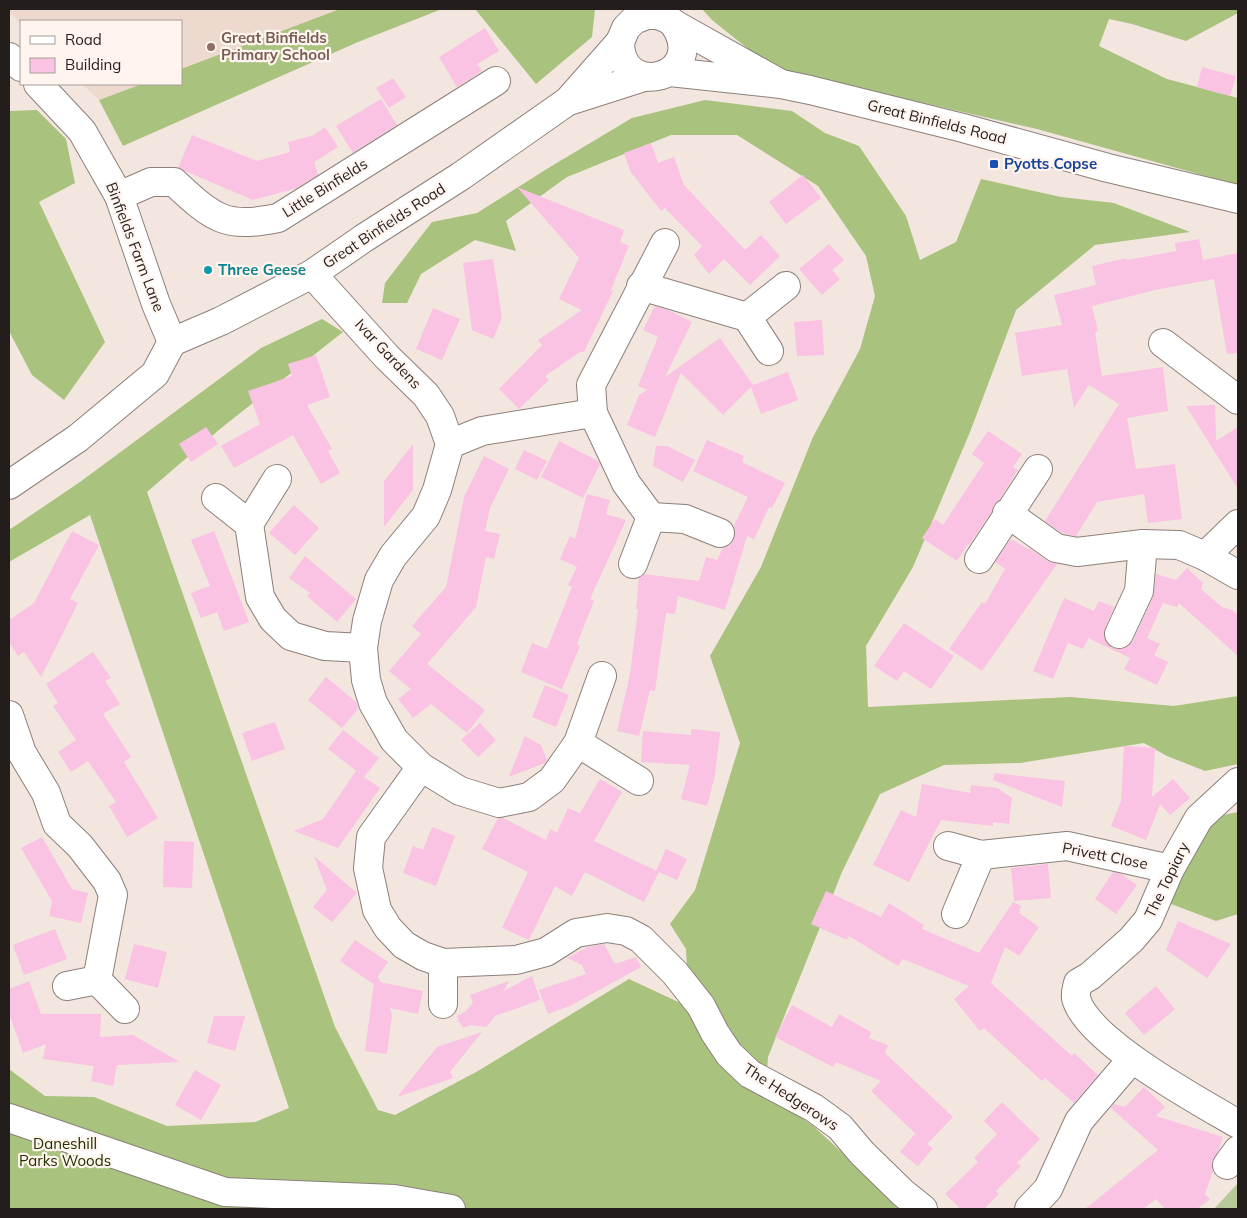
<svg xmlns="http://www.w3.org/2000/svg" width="1247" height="1218" font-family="Mulish,sans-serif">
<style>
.built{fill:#eed9ce}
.green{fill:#b7c998}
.forest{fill:#a9c27e}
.building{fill:#fac2e3}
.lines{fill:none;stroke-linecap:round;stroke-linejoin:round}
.minor-casing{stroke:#8c807a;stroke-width:30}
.minor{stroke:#fff;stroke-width:28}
.education-dot{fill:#8d6e63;stroke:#fff4ee;stroke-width:2}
.transit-dot{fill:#1a4fb4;stroke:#fff4ee;stroke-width:2}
.culture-dot{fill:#0f9aa8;stroke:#fff4ee;stroke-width:2}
.labels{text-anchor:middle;stroke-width:4.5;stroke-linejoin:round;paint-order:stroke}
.education-label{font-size:15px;font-weight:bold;fill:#785e54;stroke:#fff4ee;text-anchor:start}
.street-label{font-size:15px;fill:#231e1c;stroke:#fff4ee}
.transit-label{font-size:15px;font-weight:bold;fill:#164399;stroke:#fff4ee;text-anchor:start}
.culture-label{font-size:15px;font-weight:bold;fill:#0d838f;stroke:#fff4ee;text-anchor:start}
.park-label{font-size:15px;fill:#223000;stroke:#fff4ee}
</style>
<rect width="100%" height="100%" fill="#f3e6df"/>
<!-- built -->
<g class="built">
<path d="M9,9H340L181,69V21H21V24L9,12Z"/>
<path d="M82,84H142L99,100Z"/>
</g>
<!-- green -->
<path class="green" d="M1238,1183V1209H1214Z"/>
<!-- forest -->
<g class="forest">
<path d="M340,9H442L358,42L123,146L99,100L142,84H181V69Z"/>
<path d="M475,9H595L592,37L536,84Z"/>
<path d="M702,9H1238V13L1186,41L1132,24L1109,19L1099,46L1167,79L1238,98V185L1037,129L772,68L712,20Z"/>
<path d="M705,100L792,111L825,133L859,146L906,216L920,260L956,242L981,179L1061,197L1114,203L1190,232L1095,245L1016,310L970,432L913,567L866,646L868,707L1070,697L1174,706L1238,696V764L1205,771L1167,756L1144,743L1020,763L944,765L880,794L842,872L768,1057L765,1095L812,1125L904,1209H9V1069L45,1096L94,1097L167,1126L255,1122L289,1108L90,515L9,562V530L80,482L261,348L322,319L343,332L220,429L147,492L335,1027L378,1110L395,1115L478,1071L629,979L689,1007L686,949L670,924L695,890L740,743L710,656L761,567L813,437L860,349L875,296L866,256L818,186L737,135H671L567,177L506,221L516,251L475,240L421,274L407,303H382L385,283L432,222L477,213L550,167L632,118Z"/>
<path d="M37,110L66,139L75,183L39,202L105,342L64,400L32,375L9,331V111Z"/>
<path d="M1238,812V914L1216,921L1150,896L1209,818Z"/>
</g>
<!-- building -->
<g class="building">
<path d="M485,28L499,51L477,64L482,71L457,87L439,57Z"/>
<path d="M1202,67L1236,76L1230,96L1197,87Z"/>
<path d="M393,78L406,97L389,108L376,88Z"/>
<path d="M381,99L397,125L353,153L336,126Z"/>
<path d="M325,127L338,147L314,162L318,175L297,188L253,200L178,168L192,135L257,161L290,152L288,142L314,135Z"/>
<path d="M651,143L658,163L674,157L684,185L745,250L761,235L780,256L750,285L724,259L709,274L694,255L702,246L665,208L661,211L630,171L624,153Z"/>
<path d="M803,175L821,198L786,224L769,202Z"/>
<path d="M517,187L624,230L620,242L629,246L610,292L614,289L584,352H580L545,376L549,380L519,409L499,389L542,345L538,340L582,310L559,299L579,258Z"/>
<path d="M1199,239L1203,260L1238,253V353L1227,354L1214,279L1155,290L1092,306L1098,331L1095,332L1102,376L1163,367L1168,411L1127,418L1136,469L1175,464L1182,519L1148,523L1144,494L1097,502L1076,536L1062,533L1045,521L1119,404L1089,385L1074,408L1067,369L1022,376L1015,333L1062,325L1054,295L1096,285L1092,266L1127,258V260L1176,251L1175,243Z"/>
<path d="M829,244L844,260L832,270L840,279L822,295L799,269Z"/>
<path d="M493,259L502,318L493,339L472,330L463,263Z"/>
<path d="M655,306L668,310L692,322L665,377L720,338L753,385L788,372L798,400L761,414L751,387L723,415L681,373L655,437L627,425L639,395L647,390L638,386L658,337L643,330Z"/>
<path d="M433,308L460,319L442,360L416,349Z"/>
<path d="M822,320L824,355L797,356L794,322Z"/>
<path d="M316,355L330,397L307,405L332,449L328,451L340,473L321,484L293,435L234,468L221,446L260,424L248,391L292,376L288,364Z"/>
<path d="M1215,405L1216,441L1238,427V489L1186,406Z"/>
<path d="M206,427L218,444L191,462L179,444Z"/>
<path d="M988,431L1022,454L1013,467L1018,470L999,500L994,504L992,511L969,545L968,544L957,561L922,538L935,519L943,525L984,463L972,454Z"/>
<path d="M707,440L744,456L742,462L785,483L772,508L769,507L754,539L747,536L725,610L678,596L675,614L666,613L655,691L650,690L639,736L617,731L630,674L638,609H636L639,578L644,574L699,581L706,557L717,560L723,548L730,545L734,539L735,531L734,526L748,497L693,471Z"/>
<path d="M559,441L598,461L600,464L583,498L541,477Z"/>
<path d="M413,444V490L384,527V481Z"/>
<path d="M656,446H667L695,460L683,482L653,466Z"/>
<path d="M524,450L547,461L537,480L515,469Z"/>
<path d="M484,456L509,469L490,508L485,531L500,534L494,559L486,557L476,607L427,664L485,710L467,733L431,704L413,718L398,699L411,689L389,671L421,634L412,626L446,587L464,497Z"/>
<path d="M587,494L610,500L606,514L626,520L590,599L594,601L577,644L580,646L562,689L521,672L532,643L547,649L572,587L568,585L577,567L560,559L570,536L575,539Z"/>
<path d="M294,505L319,528L295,555L269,533Z"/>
<path d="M72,531L99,545L70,599L78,603L41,677L24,652L18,656L9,642V620L34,603Z"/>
<path d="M214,531L249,622L224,631L217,612L201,618L191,593L210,586L191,540Z"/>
<path d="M1011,539L1028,549L1029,548L1047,561L1057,564L982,671L949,649L982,602L985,604L1005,569L995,562Z"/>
<path d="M305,556L356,599L337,622L307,596L310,593L289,578Z"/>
<path d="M1187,568L1203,583L1201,589L1222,607L1232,610L1238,615V656L1179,603L1177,607L1163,603L1147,638L1160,644L1154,655L1168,662L1157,685L1124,669L1130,658L1088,638L1083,649L1068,643L1053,679L1033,671L1064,598L1094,611L1099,601L1114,607L1105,627L1104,636L1107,643L1112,648L1121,649L1128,646L1133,641L1153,597L1156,574L1176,580Z"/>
<path d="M904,623L954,656L931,689L904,671L897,681L874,666Z"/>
<path d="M93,652L111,678L105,681L120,704L103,714L131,757L124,762L158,818L127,837L109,806L116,802L88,761L71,772L58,752L76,740L53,706L58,703L46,684Z"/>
<path d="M326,677L356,702L358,709L342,728L308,700Z"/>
<path d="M545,685L569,695L556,727L532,717Z"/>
<path d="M275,722L285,749L252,761L242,733Z"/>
<path d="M480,723L496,740L478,757L461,740Z"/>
<path d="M691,729L720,732L715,775L707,806L681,799L690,765L641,762L643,731L691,735Z"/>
<path d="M343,730L379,758L364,777L380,788L338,848L294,831L323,819L356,771L363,776L328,749Z"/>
<path d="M525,736L541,745L547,760L545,763L509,777Z"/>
<path d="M1124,746L1155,748L1152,797L1173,779L1190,798L1170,815L1160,804L1146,840L1111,826L1121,801Z"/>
<path d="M995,773L1065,781L1062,807L993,780Z"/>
<path d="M600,779L622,792L594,841L659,872L644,902L585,872L572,896L555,886L529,940L502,928L528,872L482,849L498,818H503L546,840L550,829L557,833L568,808L580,813Z"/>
<path d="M922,784L970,793L971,785L997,788L1012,798L1009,824L993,822V826L941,820L909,882L873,865L901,810L916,817Z"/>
<path d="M432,827L455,836L436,886L403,873L413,846L423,850Z"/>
<path d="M42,837L72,889L88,893L81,923L49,916L52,901L21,848Z"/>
<path d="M164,841L194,842L192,888L163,887Z"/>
<path d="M666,849L687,859L677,880L656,871Z"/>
<path d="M314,856L357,893L332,922L313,907L327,890Z"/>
<path d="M1048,864L1051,898L1014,901L1011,868Z"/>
<path d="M1113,872L1121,874L1137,885L1116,914L1095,899Z"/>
<path d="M826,891L881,917L889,903L924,925L922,929L979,953L1013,902L1021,906L1019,913L1039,927L1019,956L1005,947L991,983L1072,1056L1074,1053L1098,1075L1074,1103L1045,1078L1042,1081L984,1028L980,1031L954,999L969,986L903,959L898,966L849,936L847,940L811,924Z"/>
<path d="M1178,921L1231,944L1207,978L1166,950Z"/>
<path d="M55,929L67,959L24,975L13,945Z"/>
<path d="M355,940L388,962L378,976L380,982L423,991L418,1014L390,1008L392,1015L387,1054L365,1051L374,982L373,984L340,961Z"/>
<path d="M134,944L167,952L158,988L125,979Z"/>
<path d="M604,944L615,964L636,957L641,967L570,1006L548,1014L539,990L586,974L582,965L567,958L588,947Z"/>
<path d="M532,976L540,1000L495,1016L486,1027L471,1025L463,1028L460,1022H457L459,1020L457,1016L466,1011L473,1003L470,995L509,981L504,991Z"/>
<path d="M29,981L41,1014H101L100,1037L133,1035L180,1062L117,1065L113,1086L91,1081L94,1066L43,1059L46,1044L23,1053L9,1013V989Z"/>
<path d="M1156,986L1175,1009L1144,1035L1125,1013Z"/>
<path d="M792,1005L832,1027L839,1014L871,1032L869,1038L888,1045L885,1053L953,1117L927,1144L933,1148L918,1166L900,1152L915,1134L919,1137L871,1091L881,1081L836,1062L833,1067L775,1037Z"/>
<path d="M214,1016H245L235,1051L207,1043Z"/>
<path d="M482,1032L450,1072L453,1078L397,1097L437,1047Z"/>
<path d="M195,1070L221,1085L201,1120L175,1105Z"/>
<path d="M1144,1087L1165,1107L1156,1116L1223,1137L1219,1149L1212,1163L1213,1171L1205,1194L1210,1199L1197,1209H1165L1156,1199L1143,1209H1085L1158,1150L1111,1108L1114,1104L1125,1107Z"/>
<path d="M1002,1102L1040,1139L1017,1163L1021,1166L996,1191L999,1194L984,1209H961L945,1194L978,1162L974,1158L997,1134L984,1121Z"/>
</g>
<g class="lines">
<defs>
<g id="minor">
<path d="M620,42C620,102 710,77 674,24"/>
<path d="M9,57L21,67"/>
<path d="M670,72L781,84L810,90L963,128L1108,168L1238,199"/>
<path d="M38,84L82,131L119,196L156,304L172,342"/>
<path d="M569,101L644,77"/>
<path d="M119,196L151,182H174C213,218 224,229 278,218L496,81"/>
<path d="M312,274L387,357L426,395L440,416L450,444"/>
<path d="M641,286L747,317"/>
<path d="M1163,343L1238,400"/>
<path d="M769,351L747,317L786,286"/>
<path d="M593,413L482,431L450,444L437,490L426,516L393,556L379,580L367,621L363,648L366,680L373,703L394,740L421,767L460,791L499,803L529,797L552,780L578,743L602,676"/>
<path d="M9,485L78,438L155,374L172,342L221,321L312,274L364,238L461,176L568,101L620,42L626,28L634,20L647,15H658L668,19L674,24L781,84"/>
<path d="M216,498L249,524L277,479"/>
<path d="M1007,513L1056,548L1077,552L1143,544L1179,545L1205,556"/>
<path d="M651,517L626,483L593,413L591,385L665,243"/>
<path d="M249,524L260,597L273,619L291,636L325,646L363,648"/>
<path d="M1238,524L1205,556L1238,575"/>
<path d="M979,559L1038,469"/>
<path d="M633,564L651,517L685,519L720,533"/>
<path d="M1119,634L1139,591L1143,544"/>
<path d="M9,715L22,753L46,793L57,824L80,846L107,881L113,895L97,980"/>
<path d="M578,743L639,781"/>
<path d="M421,767L371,837L368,868L377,910L388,928L404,945L423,956L443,963L516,960L546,952L576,933L607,928L626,931L641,939L675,973L701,1006L715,1033L729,1054L750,1074L814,1108L840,1127L862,1153L903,1193L923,1209"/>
<path d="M1238,782L1199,818L1170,869L1148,920L1131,940L1090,976L1078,983C1077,988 1075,993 1076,998C1086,1040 1200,1102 1238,1124"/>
<path d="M948,846L981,855L1067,846L1170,869"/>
<path d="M956,914L981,855"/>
<path d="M443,963V1004"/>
<path d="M67,986L97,980L125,1009"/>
<path d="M9,1118L225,1192L394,1199L451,1209"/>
<path d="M1227,1165L1238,1150"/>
<path d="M1029,1209L1048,1189L1079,1121L1132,1059"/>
</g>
</defs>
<!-- minor casing -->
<use href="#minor" class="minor-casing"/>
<!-- minor -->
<use href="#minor" class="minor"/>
</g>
<!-- markers -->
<circle class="education-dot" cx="211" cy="47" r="5"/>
<rect class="transit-dot" x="989" y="159" width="10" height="10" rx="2.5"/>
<circle class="culture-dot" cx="208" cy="270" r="5"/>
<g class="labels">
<!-- education labels -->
<g class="education-label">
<text x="221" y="43">Great Binfields<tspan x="221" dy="17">Primary School</tspan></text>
</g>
<!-- street labels -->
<g class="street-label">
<text transform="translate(937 122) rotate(14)" y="5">Great Binfields Road</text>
<text transform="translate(325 188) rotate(-32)" y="5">Little Binfields</text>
<text transform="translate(384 226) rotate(-33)" y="5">Great Binfields Road</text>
<text transform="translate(135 247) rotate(69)" y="5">Binfields Farm Lane</text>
<text transform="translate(388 354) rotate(47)" y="5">Ivar Gardens</text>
<text transform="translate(1105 856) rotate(11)" y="5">Privett Close</text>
<text transform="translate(1167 880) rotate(-64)" y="5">The Topiary</text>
<text transform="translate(791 1097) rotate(33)" y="5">The Hedgerows</text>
</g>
<!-- transit labels -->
<g class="transit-label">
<text x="1004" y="169">Pyotts Copse</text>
</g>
<!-- culture labels -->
<g class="culture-label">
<text x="218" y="275">Three Geese</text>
</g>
<!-- park labels -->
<g class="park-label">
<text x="65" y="1149">Daneshill<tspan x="65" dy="17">Parks Woods</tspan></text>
</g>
</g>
<!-- border -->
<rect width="1247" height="1218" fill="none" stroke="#231e1c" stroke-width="20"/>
<!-- legend -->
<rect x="20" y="20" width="162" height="65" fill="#fff4ee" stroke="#a79e9a"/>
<rect x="30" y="36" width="25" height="8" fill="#ffffff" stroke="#a79e9a"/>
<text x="65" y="45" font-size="15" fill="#231e1c">Road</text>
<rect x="30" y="58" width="25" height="15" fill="#fac2e3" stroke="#a79e9a"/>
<text x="65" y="70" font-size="15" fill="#231e1c">Building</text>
</svg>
